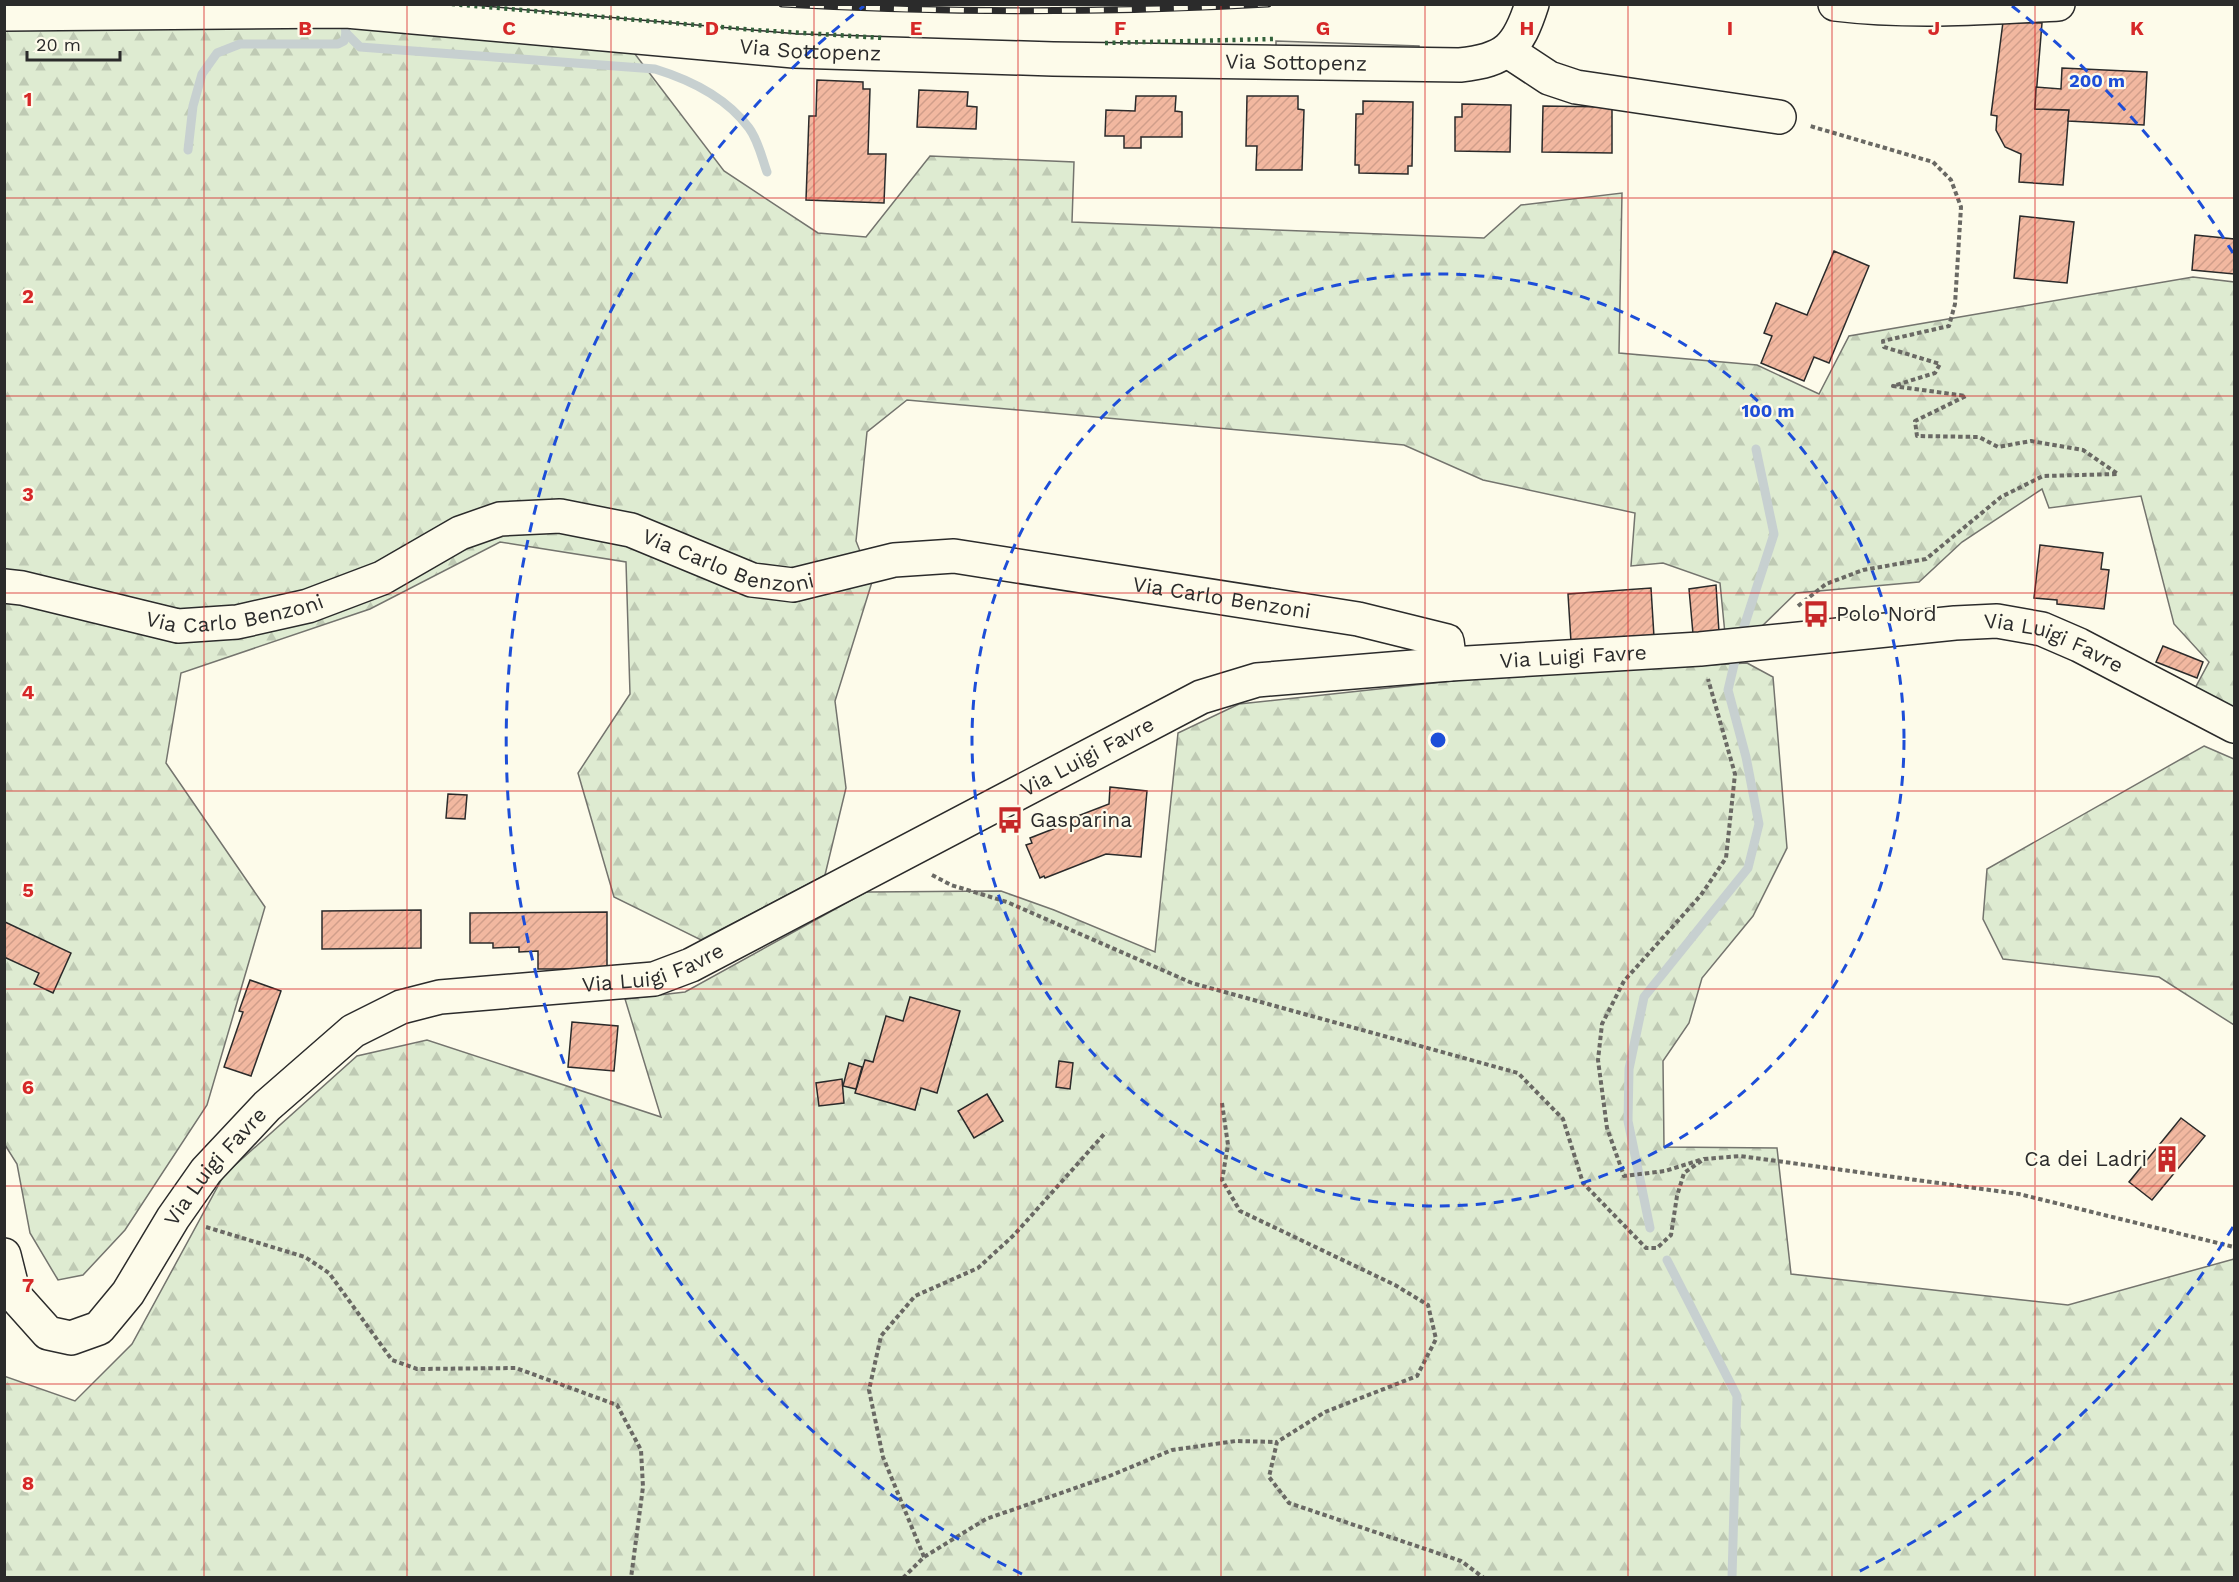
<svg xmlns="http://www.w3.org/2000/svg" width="2239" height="1582" font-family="'Work Sans',sans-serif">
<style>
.forest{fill:url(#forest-firs);stroke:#74746e;stroke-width:1.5}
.parking{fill:#eceadb;stroke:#74746e;stroke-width:1.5}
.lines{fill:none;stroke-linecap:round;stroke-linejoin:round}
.stream{stroke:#c7d0d0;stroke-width:9}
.building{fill:url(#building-hatch);stroke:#2b2b2b;stroke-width:1.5}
.minor-casing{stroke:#2b2b2b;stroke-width:36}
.path{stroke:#6a6964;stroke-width:4;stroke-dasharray:4.5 3;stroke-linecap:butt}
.minor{stroke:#fdfbea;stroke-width:33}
.rail-casing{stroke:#2b2b2b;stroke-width:7}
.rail{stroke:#fdfbea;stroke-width:4.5;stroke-dasharray:14;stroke-linecap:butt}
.hedge{stroke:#34623c;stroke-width:4.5;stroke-dasharray:3 4.5;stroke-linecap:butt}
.grid{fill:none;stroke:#d62828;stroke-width:1.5;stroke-opacity:0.55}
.ring{fill:none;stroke:#1d4ed8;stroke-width:3;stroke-dasharray:10 8}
.labels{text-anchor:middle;stroke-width:4.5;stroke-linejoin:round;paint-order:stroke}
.street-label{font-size:21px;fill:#2b2b2b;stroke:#fdfbea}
.poi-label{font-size:21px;fill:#2b2b2b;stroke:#fdfbea;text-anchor:start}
.grid-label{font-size:20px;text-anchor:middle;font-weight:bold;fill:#d62828;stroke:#fdfbea;stroke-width:4.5;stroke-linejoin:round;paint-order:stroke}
.centre{fill:#1d4ed8;stroke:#fdfbea;stroke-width:3}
.ring-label{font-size:18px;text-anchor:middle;font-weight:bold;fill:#1d4ed8;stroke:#fdfbea;stroke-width:4.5;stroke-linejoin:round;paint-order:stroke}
</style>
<defs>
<pattern id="forest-firs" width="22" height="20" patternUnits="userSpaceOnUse" patternTransform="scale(1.5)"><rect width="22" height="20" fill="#deebd1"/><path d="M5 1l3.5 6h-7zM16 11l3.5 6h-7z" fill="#bfcab4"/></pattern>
<pattern id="building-hatch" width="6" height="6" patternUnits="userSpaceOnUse" patternTransform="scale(1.5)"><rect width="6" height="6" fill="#f2b8a0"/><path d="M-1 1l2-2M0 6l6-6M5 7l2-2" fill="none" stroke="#d09e8a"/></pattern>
</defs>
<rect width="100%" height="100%" fill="#fdfbea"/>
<!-- forest -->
<g class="forest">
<path d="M5,14L622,37L724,171L818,233L866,237L930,156L1074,162L1072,222L1484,238L1521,205L1622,193L1619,353L1757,365L1819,394L1849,336L2193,277L2234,282V711L2193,692L2209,662L2174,624L2141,496L2049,508L2042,489L1962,542L1919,582L1796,593L1758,630L1725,634L1720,583L1663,563L1631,566L1635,513L1483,480L1404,445L907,400L867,432L856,541L872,582L835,701L846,788L825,875L701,940L614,897L578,773L630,694L626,562L500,542L370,609L181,673L166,763L265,907L207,1105L125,1230L83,1275L58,1280L30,1233L17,1164L5,1145Z"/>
<path d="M1747,663L1773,677L1787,848L1753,916L1702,978L1689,1023L1663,1061L1664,1147L1777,1148L1791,1274L2068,1305L2234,1259V1577H5L4,1376L75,1401L132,1344L224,1175L357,1056L427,1040L661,1117L625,999L685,992L866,892L1001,891L1054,910L1155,952L1178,733L1239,704L1498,676Z"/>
<path d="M2204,746L2234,759V1025L2159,977L2003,959L1983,919L1987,869Z"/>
</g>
<!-- parking -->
<path class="parking" d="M1276,41L1419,46V55L1276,50Z"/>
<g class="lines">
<!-- stream -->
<g class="stream">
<path d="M345,26L346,33L360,47L655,69C691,80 726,97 749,128C758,140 762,158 767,172"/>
<path d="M188,150L193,106L202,74L217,53L240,44H338L344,41L346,33"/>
<path d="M1740,639L1774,534L1756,449"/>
<path d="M1650,1228L1628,1121L1629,1069L1644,997L1748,868L1759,824L1746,757L1728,690L1737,652"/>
<path d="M1667,1260L1737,1396L1732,1578"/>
</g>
</g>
<!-- building -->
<g class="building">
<path d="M2003,22L2042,23L2035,109L2069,110L2063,185L2019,182L2021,154L2005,147L1996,130L1997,116L1991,115Z"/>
<path d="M2062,68L2147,72L2144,125L2068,121L2069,110L2035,109L2036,87L2061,89Z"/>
<path d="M817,80L863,82V89H870L868,154H886L884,203L806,200L809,116H816Z"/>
<path d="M919,90L968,92L967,106L977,107L976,129L917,127Z"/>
<path d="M1136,96H1176L1175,111L1182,112V137H1141V148H1124V136H1105L1106,110L1135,111Z"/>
<path d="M1247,96H1298V109L1304,110L1302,170H1256L1257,146H1246Z"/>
<path d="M1363,101L1413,102L1412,166H1408V174L1359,173V165H1355L1356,114H1363Z"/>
<path d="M1462,104L1511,105L1510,152L1455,151V117H1462Z"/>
<path d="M1543,106L1612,107V153L1542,152Z"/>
<path d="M2020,216L2074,222L2067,283L2014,278Z"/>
<path d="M2195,235L2234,239V274L2192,270Z"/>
<path d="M1834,251L1869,266L1829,363L1814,357L1804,381L1761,363L1772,336L1764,333L1776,303L1807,315Z"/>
<path d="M2040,545L2103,553L2101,569L2109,570L2104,609L2057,604V600L2034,598Z"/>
<path d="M1716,585L1719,632L1693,634L1689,589Z"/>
<path d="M1651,588L1654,637L1571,642L1568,594Z"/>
<path d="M2163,646L2203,662L2197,678L2156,662Z"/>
<path d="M1110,787L1147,791L1141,857L1106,854L1045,878L1044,876L1040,878L1026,845L1032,843L1030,838L1071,822L1070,819L1109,804Z"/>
<path d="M448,794L467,795L465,819L446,818Z"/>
<path d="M421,910V948L322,949V911Z"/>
<path d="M607,912V969H538V951L519,952V947L493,948V943H470V913Z"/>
<path d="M5,922L71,953L53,993L34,984L39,973L4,957Z"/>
<path d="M250,980L281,991L251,1076L224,1067L243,1012L239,1011Z"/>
<path d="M910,997L960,1011L937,1093L921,1088L915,1110L855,1093L865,1060L873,1062L886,1016L903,1021Z"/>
<path d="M572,1022L618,1026L614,1071L568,1067Z"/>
<path d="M1059,1061L1073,1063L1070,1089L1056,1087Z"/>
<path d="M849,1063L862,1067L856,1089L843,1086Z"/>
<path d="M842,1079L844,1103L819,1106L816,1083Z"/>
<path d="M987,1094L1003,1121L974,1138L958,1111Z"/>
<path d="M2181,1118L2205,1136L2152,1200L2129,1182Z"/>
</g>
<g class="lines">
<defs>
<g id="minor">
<path d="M1835,4C1909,13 1984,8 2058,4"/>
<path id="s1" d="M4,14L346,11L794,51L1053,59L1460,65C1506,60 1518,48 1532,4"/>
<path d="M1508,51L1549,78L1576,87L1779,117"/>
<path id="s2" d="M4,586L22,588L178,626L237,622L308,606L382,578L460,533L500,519L560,516L631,530L752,580L793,585L894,560L954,556L1358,619L1447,641L1450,664"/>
<path id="s3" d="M4,1255L14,1295L48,1333L71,1338L99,1328L128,1293L173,1218L206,1171L267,1106L353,1031L401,1007L440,997L654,979L691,965L1201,697L1257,680L1450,664L1700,649L1955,623L1997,621L2042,629L2079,645L2234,726"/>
</g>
</defs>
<!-- minor casing -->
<use href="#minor" class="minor-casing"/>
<!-- path -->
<g class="path">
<path d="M1798,606L1826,584L1863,570L1926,559L2001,497L2043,476L2118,474L2083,450L2031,441L1998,447L1979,437L1917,436L1915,421L1966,396L1893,386L1935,373L1940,364L1884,347L1883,341L1949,326L1955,304L1961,207L1951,180L1933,162L1810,126"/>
<path d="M932,875L951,885L1007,902L1192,983L1518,1073L1563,1119L1583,1183L1646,1248H1657L1671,1235L1677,1196L1684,1173L1704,1159L1740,1156L2019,1194L2234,1247"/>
<path d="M1222,1103L1228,1145L1222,1180L1240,1211L1395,1285L1428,1305L1436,1339L1417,1376L1325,1412L1277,1442L1269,1477L1289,1503L1461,1561L1484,1578"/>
<path d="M1700,1160L1665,1171L1624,1176L1607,1128L1598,1060L1602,1024L1624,981L1701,895L1726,858L1735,774L1708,679"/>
<path d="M206,1227L305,1257L329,1273L392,1360L417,1369L516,1368L617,1405L641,1450L643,1487L631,1578"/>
<path d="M924,1557L883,1457L869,1390L881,1336L915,1296L978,1268L1014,1235L1106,1132"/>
<path d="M903,1578L924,1557L986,1519L1107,1477L1172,1450L1236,1441L1277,1442"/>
</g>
<!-- minor -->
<use href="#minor" class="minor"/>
<defs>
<path id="rail" d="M782,4C945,13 1106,13 1268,4"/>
</defs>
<!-- rail casing -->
<use href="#rail" class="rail-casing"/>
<!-- rail -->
<use href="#rail" class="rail"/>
<!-- hedge -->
<g class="hedge">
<path d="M452,4L755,30L884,38"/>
<path d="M1105,43L1273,39"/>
</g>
</g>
<!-- grid -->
<path class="grid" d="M204,4V1578M407,4V1578M611,4V1578M814,4V1578M1018,4V1578M1221,4V1578M1425,4V1578M1628,4V1578M1832,4V1578M2035,4V1578M4,198H2234M4,396H2234M4,593H2234M4,791H2234M4,989H2234M4,1186H2234M4,1384H2234"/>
<!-- distance rings -->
<g class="ring">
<circle cx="1438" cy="740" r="466"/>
<path d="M2233 1227A932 932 0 0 1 1854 1574M1022 1574A932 932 0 0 1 864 6M2012 6A932 932 0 0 1 2233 253"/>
</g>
<!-- icons -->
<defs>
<symbol id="bus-bare" viewBox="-9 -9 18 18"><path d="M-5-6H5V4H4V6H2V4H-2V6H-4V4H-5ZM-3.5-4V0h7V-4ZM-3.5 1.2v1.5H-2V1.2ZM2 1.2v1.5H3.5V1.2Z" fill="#c62828" stroke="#fdfbea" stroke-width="2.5" paint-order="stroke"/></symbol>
<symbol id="building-bare" viewBox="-9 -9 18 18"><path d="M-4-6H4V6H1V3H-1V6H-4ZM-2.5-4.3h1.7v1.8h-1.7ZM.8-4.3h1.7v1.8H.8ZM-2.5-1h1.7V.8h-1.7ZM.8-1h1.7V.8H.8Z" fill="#c62828" stroke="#fdfbea" stroke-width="2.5" paint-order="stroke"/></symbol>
</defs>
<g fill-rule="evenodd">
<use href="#bus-bare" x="1797" y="595" width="38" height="38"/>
<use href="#bus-bare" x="991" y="801" width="38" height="38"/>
<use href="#building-bare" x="2148" y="1140" width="38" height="38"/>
</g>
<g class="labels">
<!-- street labels -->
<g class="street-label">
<text dy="7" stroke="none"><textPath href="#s1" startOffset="808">Via Sottopenz</textPath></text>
<text dy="7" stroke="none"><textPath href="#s1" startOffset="1294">Via Sottopenz</textPath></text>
<text dy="7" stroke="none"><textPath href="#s2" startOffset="758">Via Carlo Benzoni</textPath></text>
<text dy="7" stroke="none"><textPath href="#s2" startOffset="1262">Via Carlo Benzoni</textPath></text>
<text dy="7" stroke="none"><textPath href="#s2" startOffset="236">Via Carlo Benzoni</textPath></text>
<text dy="7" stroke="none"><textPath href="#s3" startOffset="2325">Via Luigi Favre</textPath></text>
<text dy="7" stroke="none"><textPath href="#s3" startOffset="1839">Via Luigi Favre</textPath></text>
<text dy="7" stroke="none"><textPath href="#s3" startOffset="1335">Via Luigi Favre</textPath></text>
<text dy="7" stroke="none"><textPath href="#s3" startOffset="849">Via Luigi Favre</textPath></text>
<text dy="7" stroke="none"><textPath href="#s3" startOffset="345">Via Luigi Favre</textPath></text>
</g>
<!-- poi labels -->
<g class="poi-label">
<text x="1836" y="621">Polo Nord</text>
<text x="1030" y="827">Gasparina</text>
<text x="2147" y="1166" text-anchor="end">Ca dei Ladri</text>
</g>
</g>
<g class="grid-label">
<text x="305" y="35">B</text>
<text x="509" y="35">C</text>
<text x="712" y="35">D</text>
<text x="916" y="35">E</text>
<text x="1120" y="35">F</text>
<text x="1323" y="35">G</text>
<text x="1527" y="35">H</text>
<text x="1730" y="35">I</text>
<text x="1934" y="35">J</text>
<text x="2137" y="35">K</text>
<text x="28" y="106">1</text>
<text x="28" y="303">2</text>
<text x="28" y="501">3</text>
<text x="28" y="699">4</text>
<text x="28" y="897">5</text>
<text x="28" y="1094">6</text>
<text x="28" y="1292">7</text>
<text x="28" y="1490">8</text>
</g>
<circle cx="1438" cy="740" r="9" class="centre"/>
<g class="ring-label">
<text x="2097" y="87">200 m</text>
<text x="1768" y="417">100 m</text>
</g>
<!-- border -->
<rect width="2239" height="1582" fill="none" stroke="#2b2b2b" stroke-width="12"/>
<!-- scale -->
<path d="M27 51v9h93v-9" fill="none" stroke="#2b2b2b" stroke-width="3"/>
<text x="36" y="51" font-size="18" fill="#2b2b2b" stroke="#fdfbea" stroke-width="4.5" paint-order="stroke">20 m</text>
</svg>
